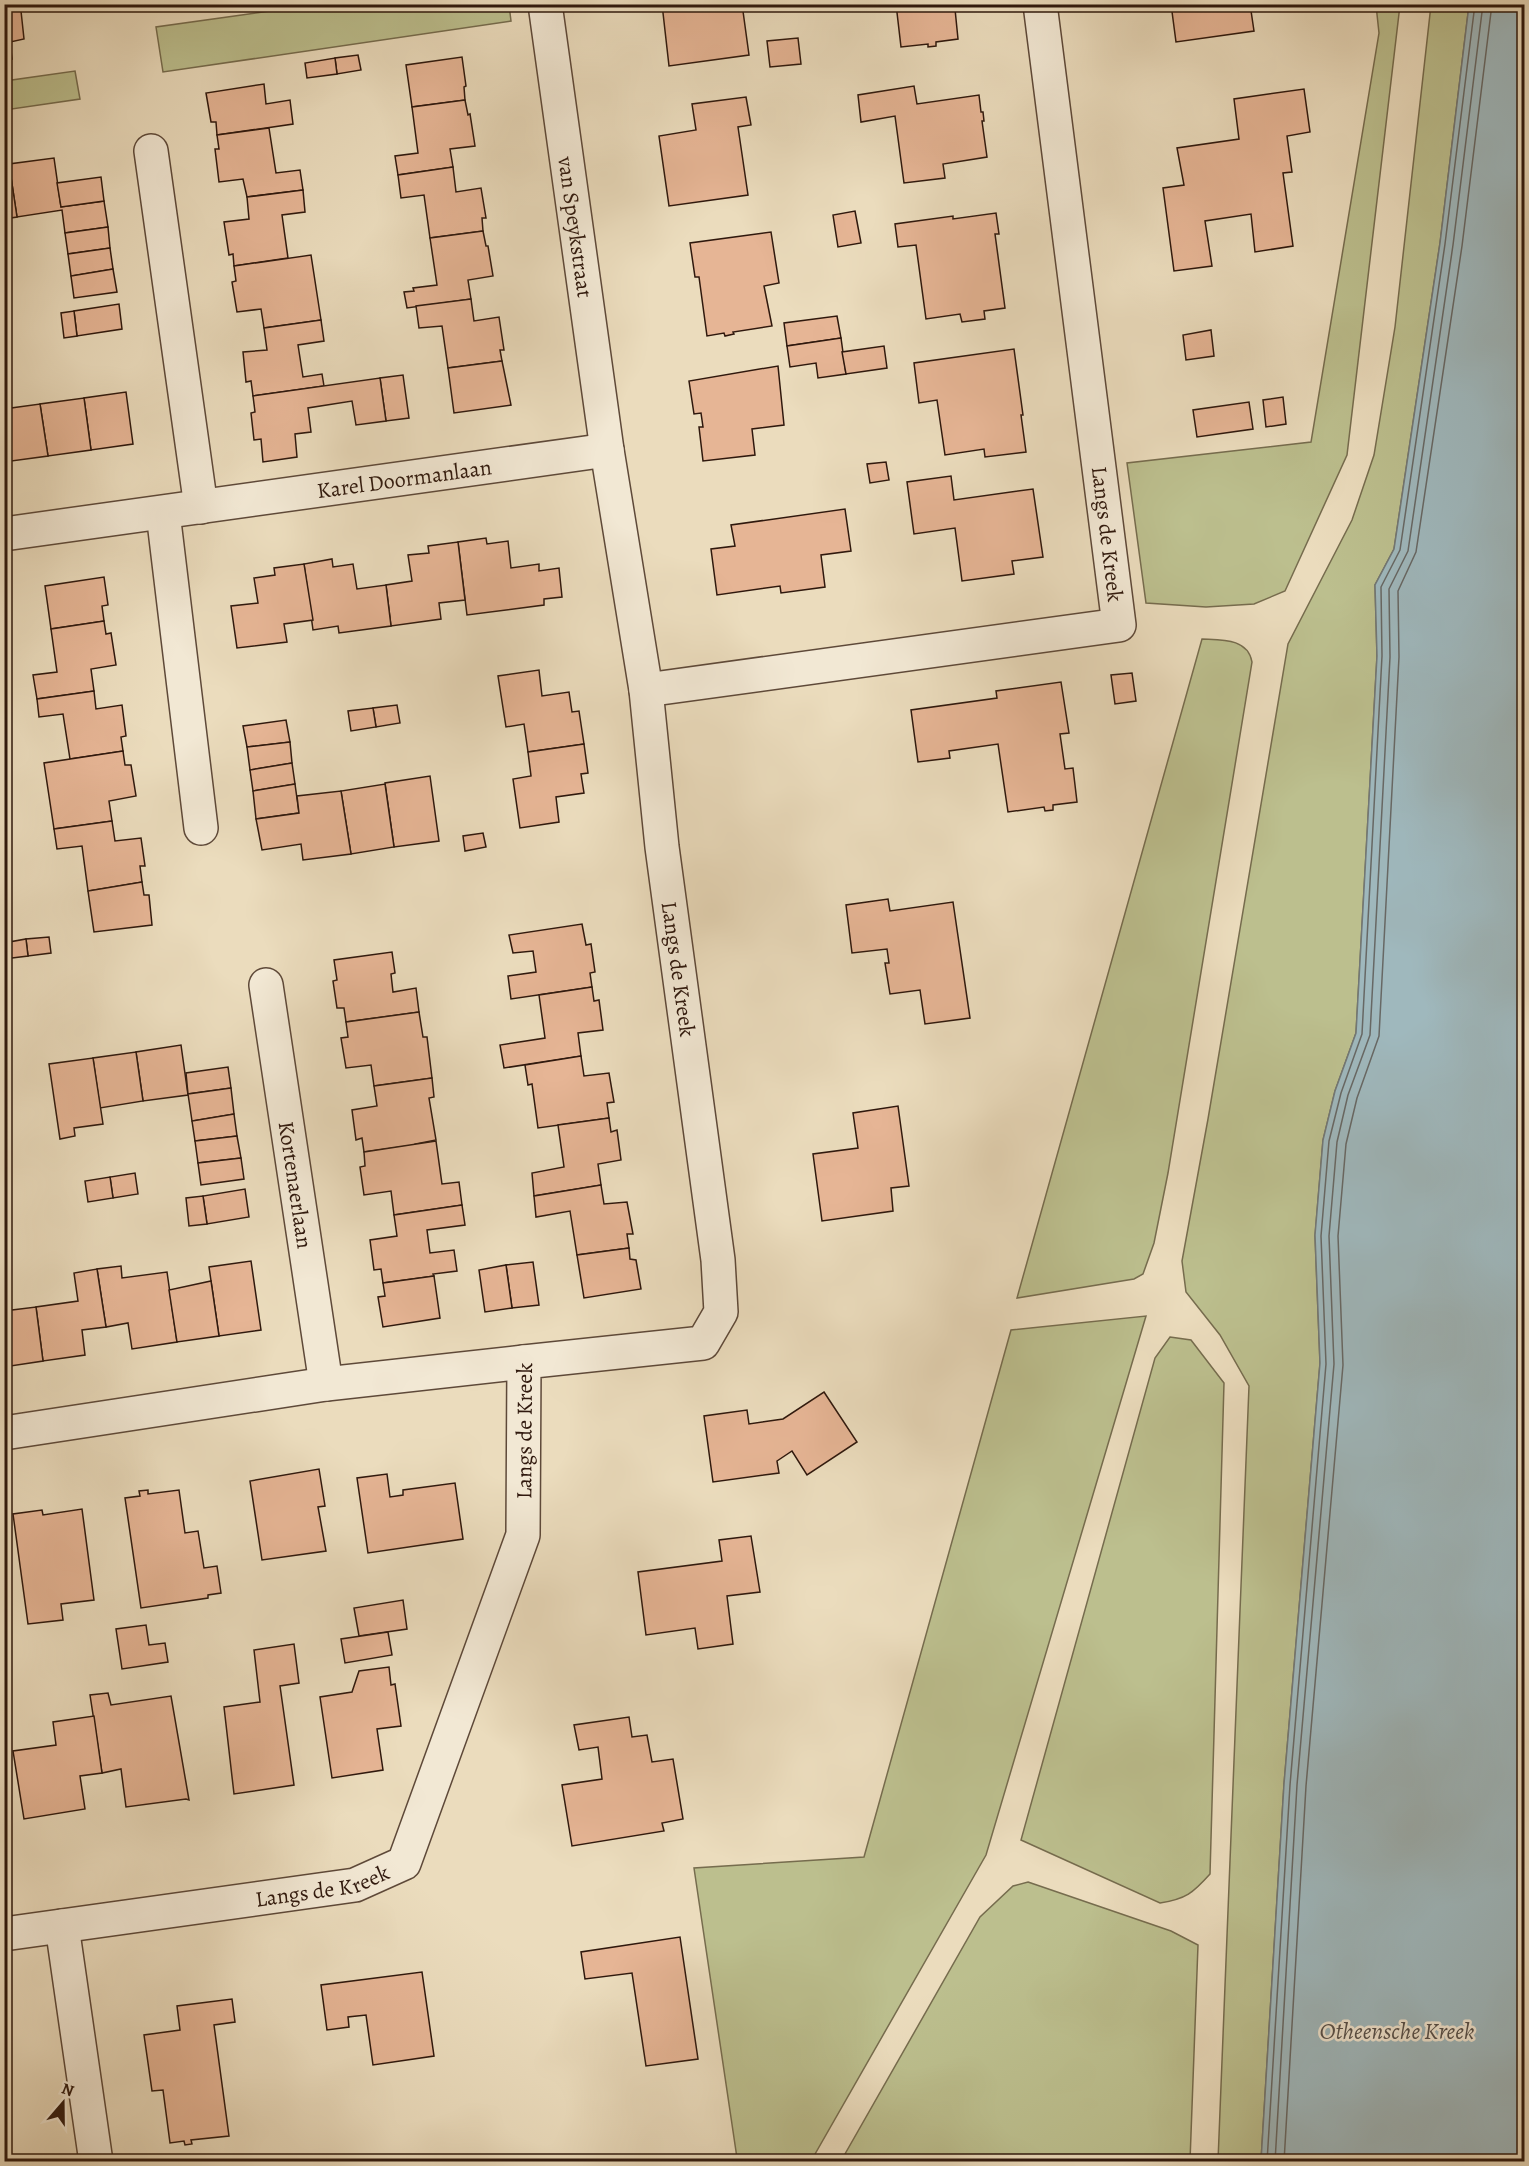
<svg xmlns="http://www.w3.org/2000/svg" width="1529" height="2166" font-family="Alegreya,serif">
<style>
.green{fill:#bcbf8e;stroke:#766c4e;stroke-width:1.5}
.water{fill:#9fb8bd;stroke:#727877;stroke-width:1.5}
.lines{fill:none;stroke-linecap:round;stroke-linejoin:round}
.shore{stroke:#676865;stroke-width:1.5}
.building{fill:#e6b595;stroke:#2f180d;stroke-width:1.5}
.minor-casing{stroke:#5e4939;stroke-width:36}
.minor{stroke:#f2e8d4;stroke-width:33}
.labels{text-anchor:middle;stroke-width:5;stroke-linejoin:round;paint-order:stroke}
.street-label{font-size:22px;fill:#2f180d;stroke:#f2e8d4}
.water-label{font-size:24px;font-style:italic;fill:#56504b;stroke:#f2e8d4}
</style>
<rect width="100%" height="100%" fill="#ebdcbd"/>
<filter id="stains"><feTurbulence type="fractalNoise" baseFrequency=".00333" numOctaves="4"/><feColorMatrix values="0 0 0 0 .2 0 0 0 0 .09 0 0 0 0 .02 0 0 0 .5 -.17"/></filter>
<radialGradient id="worn" r=".72"><stop offset=".6" stop-color="#630" stop-opacity="0"/><stop offset="1" stop-color="#630" stop-opacity=".3"/></radialGradient>
<!-- green -->
<g class="green">
<path d="M319,4L509,5L511,21L163,72L156,27Z"/>
<path d="M1376,5H1400L1347,455L1285,591L1254,604L1206,607L1146,603L1127,463L1311,442L1379,33Z"/>
<path d="M1431,5H1469L1440,243L1394,549L1375,585L1377,656L1356,1033L1335,1091L1323,1140L1315,1236L1320,1363L1284,1784L1261,2161H1218L1249,1386L1220,1335L1186,1292L1182,1261L1208,1119L1288,644L1352,520L1374,455L1395,327Z"/>
<path d="M75,71L80,99L5,110V81Z"/>
<path d="M1202,639C1221,640 1248,638 1252,662L1168,1173L1154,1243L1143,1274L1134,1279L1017,1298Z"/>
<path d="M1146,1316L986,1855L811,2161H716L737,2158L694,1868L864,1857L1011,1330Z"/>
<path d="M1170,1337L1191,1340L1224,1383L1210,1874C1193,1893 1186,1899 1160,1903L1021,1840L1155,1358Z"/>
<path d="M1028,1882L1171,1931L1198,1945L1190,2161H841L980,1917L1013,1886Z"/>
</g>
<!-- water -->
<path class="water" d="M1469,5H1524V2161H1261L1284,1784L1320,1363L1315,1235L1323,1140L1335,1091L1356,1033L1377,656L1375,585L1394,549L1440,243Z"/>
<g class="lines">
<!-- shore -->
<g class="shore">
<path d="M1267,2162L1290,1785L1326,1364L1321,1236L1329,1141L1341,1093L1362,1034L1382,656L1381,587L1400,550L1445,244L1475,4"/>
<path d="M1275,2162L1297,1785L1334,1364L1329,1236L1337,1142L1348,1095L1370,1035L1390,657L1389,589L1408,551L1453,245L1483,4"/>
<path d="M1284,2162L1306,1786L1343,1365L1338,1236L1346,1144L1357,1098L1379,1036L1399,657L1398,591L1416,552L1462,246L1492,4"/>
</g>
</g>
<!-- building -->
<g class="building">
<path d="M4,4H16L17,10L21,11L24,39L10,42L12,59L4,60Z"/>
<path d="M662,4H742L749,55L669,66Z"/>
<path d="M896,4H951V9H955L958,39L936,42V46L928,47V44L901,47Z"/>
<path d="M1171,4H1250L1254,31L1176,42Z"/>
<path d="M798,38L801,64L770,67L767,41Z"/>
<path d="M358,55L361,70L337,74L335,58Z"/>
<path d="M462,57L466,86L464,87L465,100L412,107L406,65Z"/>
<path d="M335,58L337,74L307,78L305,63Z"/>
<path d="M264,84L266,104L290,100L293,124L217,135L216,122H211L206,93Z"/>
<path d="M914,86L917,104L979,95L981,112H983L984,121H982L987,157L943,164L945,178L904,183L895,116L861,122L858,95Z"/>
<path d="M1304,89L1310,132L1287,136L1292,172L1283,173L1293,246L1255,252L1251,214L1205,221L1212,266L1174,271L1163,188L1184,185L1177,148L1239,139L1234,99Z"/>
<path d="M746,97L751,125L738,127L748,195L669,206L659,136L696,130L692,104Z"/>
<path d="M465,100L468,115L470,114L475,146L450,149L453,167L398,175L395,156L418,153L412,107Z"/>
<path d="M269,128L276,173L300,170L303,190L247,197L243,179L219,182L215,149H219L217,135Z"/>
<path d="M54,158L61,207L104,201L108,227L65,233L62,210L17,217L9,164Z"/>
<path d="M4,164H9L17,217L4,219Z"/>
<path d="M453,167L456,192L481,188L486,218H482L483,231L430,238L424,195L401,198L398,175Z"/>
<path d="M101,177L104,201L61,207L57,183Z"/>
<path d="M303,190L305,212L282,215L288,258L234,266L233,254L229,255L224,222L249,219L247,197Z"/>
<path d="M855,211L861,243L838,247L833,215Z"/>
<path d="M996,213L999,234H995L1005,308L984,311L985,319L962,322L960,314L926,319L916,245L898,247L895,224L953,216V219Z"/>
<path d="M108,227L110,248L68,254L65,233Z"/>
<path d="M483,231L486,246H488L493,276L468,280L471,299L407,308L404,292L414,291L413,288L437,285L430,238Z"/>
<path d="M771,232L779,283L764,286L772,326L733,332L734,334L725,336L724,333L707,336L699,277H695L690,243Z"/>
<path d="M110,248L113,269L71,276L68,254Z"/>
<path d="M311,255L321,320L264,328L261,309L237,312L232,282L236,281L234,266Z"/>
<path d="M113,269L117,292L74,298L71,276Z"/>
<path d="M471,299L474,321L499,317L504,350H500L502,361L448,368L442,326L419,328L416,306Z"/>
<path d="M119,304L122,329L77,336L74,311Z"/>
<path d="M74,311L77,336L64,338L61,313Z"/>
<path d="M837,316L841,338L787,346L784,323Z"/>
<path d="M321,320L324,341L298,345L303,377L322,374L324,386L253,396L251,381L246,382L243,352L267,350L264,328Z"/>
<path d="M1211,330L1214,356L1186,360L1183,335Z"/>
<path d="M841,338L846,374L818,378L816,363L790,367L787,346Z"/>
<path d="M884,346L887,368L846,374L842,352Z"/>
<path d="M1014,349L1023,415H1021L1026,452L985,457L984,449L945,455L937,400L919,403L914,363Z"/>
<path d="M502,361L511,405L454,413L448,368Z"/>
<path d="M778,366L784,425L752,429L755,455L703,461L699,427H703L701,413L694,414L689,381Z"/>
<path d="M403,375L409,418L386,421L380,378Z"/>
<path d="M380,378L386,421L356,425L352,401L308,408L311,432L295,434L297,457L263,462L261,439L254,440L251,413L255,412L253,396Z"/>
<path d="M126,392L133,444L91,450L84,398Z"/>
<path d="M1283,397L1286,424L1266,427L1263,400Z"/>
<path d="M84,398L91,450L48,456L40,404Z"/>
<path d="M1249,402L1253,429L1197,437L1193,410Z"/>
<path d="M40,404L48,456L4,462V409Z"/>
<path d="M886,462L889,480L870,483L867,464Z"/>
<path d="M951,476L954,500L1033,489L1043,557L1012,561L1014,574L962,581L955,528L914,534L907,482Z"/>
<path d="M845,509L851,551L821,555L825,587L781,593L780,586L717,595L711,549L735,546L731,525Z"/>
<path d="M486,538L487,544L508,541L511,568L539,564V571L559,568L562,597L544,599V605L467,615L458,542Z"/>
<path d="M458,542L465,600L439,603L441,619L391,626L386,585L412,581L408,555L429,553L428,546Z"/>
<path d="M332,559L333,567L353,564L357,589L386,585L391,626L339,633L338,626L313,630L304,564Z"/>
<path d="M304,564L313,620L284,624L287,642L237,648L231,606L258,603L254,578L275,575L274,568Z"/>
<path d="M104,577L108,605L102,606L104,621L51,629L45,586Z"/>
<path d="M4,595L9,635L4,636Z"/>
<path d="M104,621L106,634L111,633L116,665L91,669L94,691L37,699L33,675L57,672L51,629Z"/>
<path d="M539,670L542,696L569,692L572,712L579,711L584,744L528,752L524,724L506,727L498,676Z"/>
<path d="M1132,673L1136,701L1115,704L1111,675Z"/>
<path d="M1061,682L1069,733L1060,734L1065,769L1073,768L1077,802L1053,805V810L1045,811L1044,807L1008,812L998,744L949,751L950,758L918,762L911,710L997,698L996,691Z"/>
<path d="M94,691L96,709L122,705L126,736L121,737L123,751L70,759L63,714L39,717L37,699Z"/>
<path d="M397,705L400,723L376,727L373,708Z"/>
<path d="M373,708L376,727L351,731L348,711Z"/>
<path d="M286,720L290,742L247,747L243,726Z"/>
<path d="M290,742L292,763L250,770L247,747Z"/>
<path d="M584,744L588,773L581,774L584,793L556,797L559,822L520,828L513,779L531,776L528,752Z"/>
<path d="M123,751L125,765H131L136,796L109,801L112,821L54,829L44,763Z"/>
<path d="M292,763L295,784L253,791L250,770Z"/>
<path d="M430,776L439,841L394,847L385,783Z"/>
<path d="M295,784L299,813L256,819L253,791Z"/>
<path d="M385,784L394,847L351,854L341,791Z"/>
<path d="M341,791L351,854L303,860L301,844L262,850L256,819L299,813L297,796Z"/>
<path d="M112,821L115,841L141,838L145,866H140L142,882L88,891L82,846L57,849L54,829Z"/>
<path d="M483,833L486,847L465,851L463,836Z"/>
<path d="M142,882L144,895H149L152,925L94,932L88,891Z"/>
<path d="M888,899L890,911L953,902L970,1018L925,1024L920,990L890,994L885,963H889L887,949L852,953L846,905Z"/>
<path d="M582,924L586,945L591,944L595,972L590,973L592,987L511,999L508,976L536,972L533,951L513,953L509,935Z"/>
<path d="M49,937L51,953L28,956L26,939Z"/>
<path d="M26,939L28,956L4,959V943Z"/>
<path d="M392,952L395,973L391,974L393,992L416,988L419,1012L346,1022L344,1008H337L333,981L337,980L334,960Z"/>
<path d="M592,987L594,1001L599,1000L603,1030L578,1033L581,1056L504,1068L500,1045L545,1038L539,995Z"/>
<path d="M419,1012L423,1037H427L432,1078L374,1086L371,1065L346,1068L341,1038L348,1037L346,1022Z"/>
<path d="M181,1045L188,1095L143,1101L136,1052Z"/>
<path d="M136,1052L143,1101L100,1108L93,1058Z"/>
<path d="M581,1056L584,1076L609,1073L614,1102L607,1103L609,1118L538,1128L532,1084L528,1085L525,1065Z"/>
<path d="M93,1058L103,1124L74,1128L75,1136L60,1139L49,1064Z"/>
<path d="M228,1067L231,1088L188,1094L186,1073Z"/>
<path d="M432,1078L434,1097L429,1098L436,1140L415,1144V1145L364,1152L362,1138L356,1140L352,1110L377,1106L374,1086Z"/>
<path d="M231,1088L234,1114L192,1121L188,1094Z"/>
<path d="M898,1106L909,1186L891,1188L893,1211L822,1221L813,1154L858,1148L853,1113Z"/>
<path d="M234,1114L237,1136L195,1141L192,1121Z"/>
<path d="M609,1118L611,1132L617,1130L621,1160L598,1164L601,1185L534,1196L532,1173L564,1167L558,1125Z"/>
<path d="M237,1136L241,1158L198,1163L195,1141Z"/>
<path d="M436,1141L442,1184L459,1182L462,1205L394,1215L391,1191L364,1195L360,1167L365,1166L364,1152Z"/>
<path d="M241,1158L244,1179L201,1185L198,1163Z"/>
<path d="M135,1173L138,1194L113,1198L110,1177Z"/>
<path d="M110,1177L113,1198L88,1202L85,1181Z"/>
<path d="M601,1185L604,1204L627,1202L633,1234H627L629,1248L577,1255L570,1211L536,1217L534,1196Z"/>
<path d="M245,1189L249,1217L207,1224L203,1196Z"/>
<path d="M203,1196L207,1224L189,1226L186,1198Z"/>
<path d="M462,1205L465,1225L427,1230L430,1253L454,1250L457,1271L433,1274L434,1276L383,1283L381,1269L374,1270L370,1240L397,1236L394,1215Z"/>
<path d="M629,1248L630,1259L636,1260L641,1289L584,1298L577,1255Z"/>
<path d="M251,1261L261,1330L219,1336L209,1267Z"/>
<path d="M533,1262L539,1305L512,1308L506,1265Z"/>
<path d="M506,1265L512,1308L485,1312L479,1270Z"/>
<path d="M121,1266L122,1278L167,1272L177,1342L132,1349L128,1323L106,1327L97,1269Z"/>
<path d="M97,1269L106,1327L82,1330L85,1355L43,1361L36,1307L78,1301L74,1273Z"/>
<path d="M434,1276L440,1318L383,1327L378,1297L385,1296L383,1283Z"/>
<path d="M211,1281L219,1336L177,1342L169,1290Z"/>
<path d="M36,1307L43,1361L4,1367V1311Z"/>
<path d="M824,1392L857,1442L807,1475L792,1451L777,1461L779,1473L713,1482L704,1416L747,1410L749,1424L783,1419Z"/>
<path d="M319,1469L325,1506L318,1507L326,1551L262,1560L250,1481Z"/>
<path d="M387,1474L390,1497L403,1495V1490L455,1483L463,1539L368,1553L357,1478Z"/>
<path d="M148,1490V1494L179,1490L185,1533L198,1531L204,1568L217,1566L221,1593L208,1595V1598L141,1608L125,1498L140,1496L139,1491Z"/>
<path d="M82,1509L94,1600L61,1604L63,1620L28,1624L13,1514L42,1510L43,1515Z"/>
<path d="M751,1536L760,1592L727,1596L733,1644L698,1649L695,1628L646,1635L638,1572L722,1561L719,1540Z"/>
<path d="M403,1600L407,1629L359,1636L354,1608Z"/>
<path d="M146,1625L149,1645L165,1643L168,1662L122,1669L116,1629Z"/>
<path d="M388,1632L392,1655L345,1663L341,1639Z"/>
<path d="M4,1640L11,1684L4,1685Z"/>
<path d="M294,1644L299,1683L280,1686L294,1785L234,1794L224,1707L260,1702L254,1650Z"/>
<path d="M389,1667L391,1685L395,1684L401,1726L377,1729L383,1770L332,1778L320,1697L352,1692L359,1671Z"/>
<path d="M108,1693L111,1705L171,1696L189,1800L186,1799L126,1807L121,1769L102,1773L90,1695Z"/>
<path d="M94,1716L102,1773L80,1776L85,1809L24,1819L13,1751L56,1745L53,1722Z"/>
<path d="M629,1717L632,1737L647,1735L652,1762L673,1759L683,1819L662,1823L664,1831L572,1846L562,1785L602,1779L598,1747L579,1750L574,1725Z"/>
<path d="M680,1937L698,2059L646,2066L632,1973L585,1979L581,1952Z"/>
<path d="M422,1972L434,2056L373,2065L366,2015L348,2017L349,2027L327,2030L321,1985Z"/>
<path d="M232,1999L235,2022L214,2025L229,2136L191,2140L192,2144L185,2145L184,2141L170,2143L163,2090L152,2091L144,2035L180,2030L177,2006Z"/>
</g>
<g class="lines">
<defs>
<g id="minor">
<path d="M151,151L201,507"/>
<path d="M163,513L201,828"/>
<path id="s1" d="M4,534L607,450"/>
<path d="M646,690L1119,625L1040,4"/>
<path id="s2" d="M266,985L326,1384"/>
<path d="M4,1433L326,1384L524,1362"/>
<path d="M62,1926L96,2162"/>
<path id="s3" d="M4,1934L355,1885L404,1863L523,1535L524,1362L703,1343L721,1312L718,1260L662,847L646,690L607,450L545,4"/>
</g>
</defs>
<!-- minor casing -->
<use href="#minor" class="minor-casing"/>
<!-- minor -->
<use href="#minor" class="minor"/>
</g>
<g class="labels">
<!-- street labels -->
<g class="street-label">
<text transform="translate(576 227) rotate(82)" y="8">van Speykstraat</text>
<text dy="8" stroke="none"><textPath href="#s1" startOffset="404">Karel Doormanlaan</textPath></text>
<text transform="translate(1108 534) rotate(83)" y="8">Langs de Kreek</text>
<text transform="translate(679 969) rotate(82)" y="8">Langs de Kreek</text>
<text dy="8" stroke="none"><textPath href="#s2" startOffset="202">Kortenaerlaan</textPath></text>
<text dy="8" stroke="none"><textPath href="#s3" startOffset="861">Langs de Kreek</textPath></text>
<text dy="8" stroke="none"><textPath href="#s3" startOffset="322">Langs de Kreek</textPath></text>
</g>
<!-- water labels -->
<g class="water-label">
<text x="1397" y="2039">Otheensche Kreek</text>
</g>
</g>
<!-- margin -->
<rect width="1529" height="2166" fill="none" stroke="#ebdcbd" stroke-width="24"/>
<rect x="6" y="6" width="1517" height="2154" fill="none" stroke="#2f180d" stroke-width="3"/>
<rect x="12" y="12" width="1505" height="2142" fill="none" stroke="#2f180d" stroke-width="1.5"/>
<!-- north arrow -->
<g transform="translate(63 2103) rotate(20)" stroke="#f2e8d4" stroke-width="4.5" paint-order="stroke">
<path d="M0-4.5L10 22L0 15L-10 22Z" fill="#2f180d"/>
<text y="-9" font-size="16" font-weight="bold" text-anchor="middle" fill="#2f180d">N</text>
</g>
<rect width="100%" height="100%" filter="url(#stains)"/>
<rect width="100%" height="100%" fill="url(#worn)"/>
</svg>
